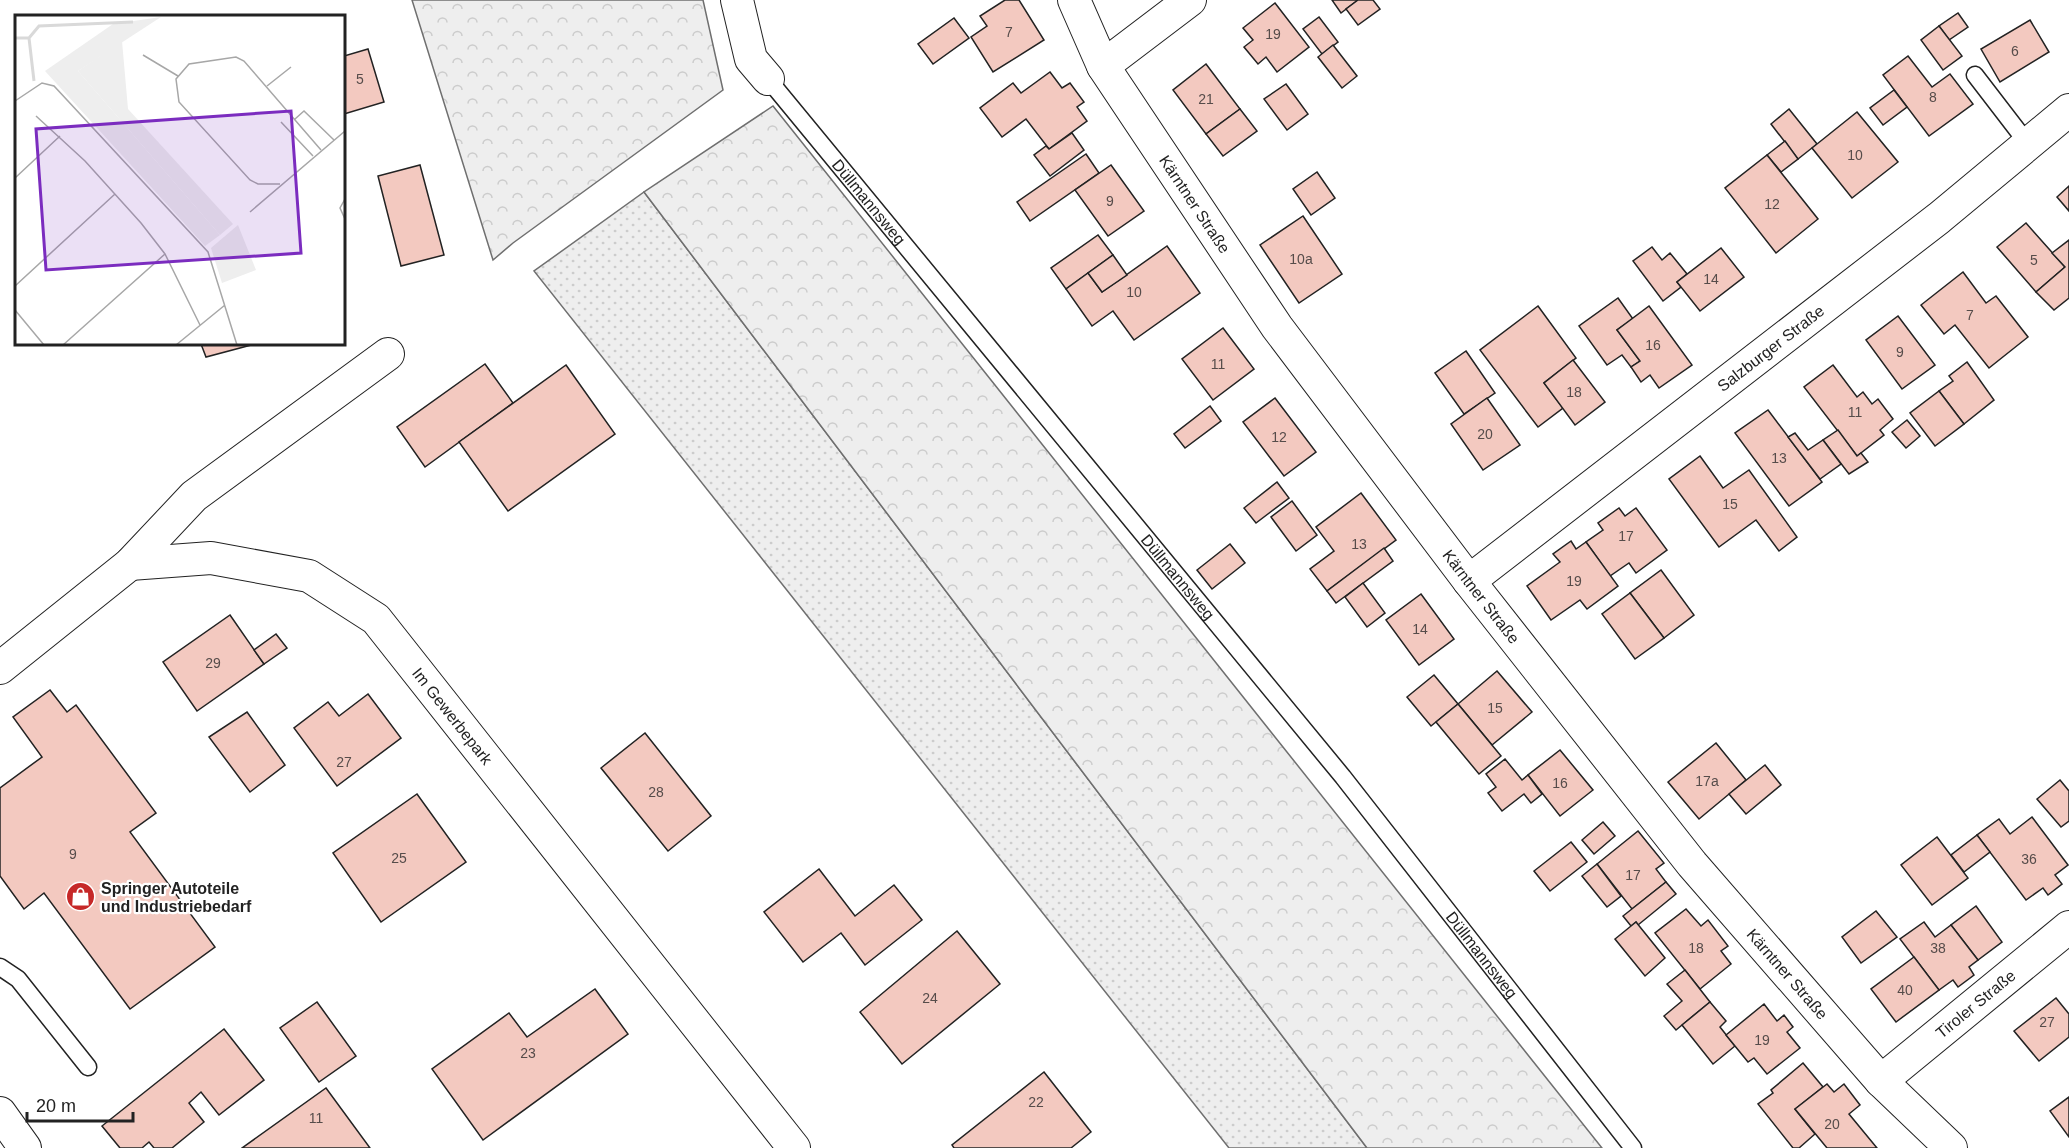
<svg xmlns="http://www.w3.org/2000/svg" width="2069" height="1148" font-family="Helvetica,sans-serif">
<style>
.grass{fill:url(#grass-dots);stroke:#6f6f6f;stroke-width:1.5}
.forest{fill:url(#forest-crowns);stroke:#6f6f6f;stroke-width:1.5}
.building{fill:#f3c9c0;stroke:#222;stroke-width:1.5}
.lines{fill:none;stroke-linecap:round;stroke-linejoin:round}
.service-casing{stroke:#222;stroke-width:19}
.minor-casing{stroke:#222;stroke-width:34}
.service{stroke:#fff;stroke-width:16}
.minor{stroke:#fff;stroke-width:32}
.labels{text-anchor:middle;stroke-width:4.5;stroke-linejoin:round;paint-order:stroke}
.number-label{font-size:14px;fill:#564c4a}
.street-label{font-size:16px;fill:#222;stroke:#fff}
.poi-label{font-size:16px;font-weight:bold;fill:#222;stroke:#fff;text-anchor:start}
.inset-river{fill:none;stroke:#d9d9d9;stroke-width:3}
.inset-road{fill:none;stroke:#a7a7a7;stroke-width:1.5}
.view{fill:#7b2cbf;fill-opacity:0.15;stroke:#7b2cbf;stroke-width:3}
.inset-edge{fill:none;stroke:#222;stroke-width:3}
</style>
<defs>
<pattern id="grass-dots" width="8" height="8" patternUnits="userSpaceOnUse" patternTransform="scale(1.5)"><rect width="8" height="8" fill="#eee"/><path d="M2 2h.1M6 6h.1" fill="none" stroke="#ccc" stroke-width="1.8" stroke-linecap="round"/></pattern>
<pattern id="forest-crowns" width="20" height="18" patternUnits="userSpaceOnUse" patternTransform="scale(1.5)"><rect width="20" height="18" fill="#eee"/><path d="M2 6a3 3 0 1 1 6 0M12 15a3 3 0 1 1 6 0" fill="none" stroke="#ccc"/></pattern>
</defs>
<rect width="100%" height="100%" fill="#fff"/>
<!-- grass -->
<path class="grass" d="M644,192L1367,1148H1229L534,271Z"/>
<!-- forest -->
<g class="forest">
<path d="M412,0H703L723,90L513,243L493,260Z"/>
<path d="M773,106L1602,1148H1367L644,192Z"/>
</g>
<!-- building -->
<g class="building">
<path d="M1005,0H1019L1044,40L993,72L971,37L987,26L980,16Z"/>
<path d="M1332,0H1358L1341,13Z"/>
<path d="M1358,0H1373L1380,9L1358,25L1346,9Z"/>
<path d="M1275,3L1309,47L1277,72L1266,57L1258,64L1244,47L1253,40L1243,28Z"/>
<path d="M1958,13L1968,27L1949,40L1939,26Z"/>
<path d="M1319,17L1338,42L1322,54L1303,29Z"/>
<path d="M954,18L969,38L933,64L918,44Z"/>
<path d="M2030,20L2049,52L2000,82L1981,49Z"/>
<path d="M1939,26L1962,56L1943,70L1921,40Z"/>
<path d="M1333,45L1357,76L1342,88L1318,57Z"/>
<path d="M368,49L384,102L344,114V56Z"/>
<path d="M1908,56L1932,87L1950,74L1973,104L1929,136L1883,75Z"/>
<path d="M1206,64L1240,109L1206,134L1173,90Z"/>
<path d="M1050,72L1062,88L1070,83L1084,102L1077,107L1087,121L1049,149L1026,119L1002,137L980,108L1013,83L1021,93Z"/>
<path d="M1286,84L1308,114L1287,130L1264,99Z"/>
<path d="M1894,90L1907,107L1883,125L1870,108Z"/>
<path d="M1240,109L1257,131L1223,156L1206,134Z"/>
<path d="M1789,109L1817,144L1798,159L1771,124Z"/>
<path d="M1857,112L1898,162L1852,198L1812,148Z"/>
<path d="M1072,133L1084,150L1050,176L1034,155L1046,146L1049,149Z"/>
<path d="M1785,141L1798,159L1781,172L1767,155Z"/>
<path d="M1086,154L1099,173L1030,221L1017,202Z"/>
<path d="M1767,155L1818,219L1776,253L1725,188Z"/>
<path d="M420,165L444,255L401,266L378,176Z"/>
<path d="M1111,165L1144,211L1108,236L1075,190Z"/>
<path d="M1317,172L1335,198L1311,215L1293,189Z"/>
<path d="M2069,186V211L2057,197Z"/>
<path d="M1303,216L1342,274L1299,303L1260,245Z"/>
<path d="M2026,223L2065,267L2036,292L1997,247Z"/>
<path d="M1098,235L1113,255L1066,289L1051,268Z"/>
<path d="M2069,240V298L2054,310L2036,292L2065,267L2052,253Z"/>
<path d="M1167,246L1200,293L1134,340L1113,311L1092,326L1066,289L1088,273L1102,292Z"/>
<path d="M1652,247L1662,260L1670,253L1687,274L1677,282L1681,287L1663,301L1633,261Z"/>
<path d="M1721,248L1744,277L1700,311L1677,282Z"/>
<path d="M1113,255L1127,275L1102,292L1088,273Z"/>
<path d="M1963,272L1986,303L1996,296L2028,337L1989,368L1955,325L1944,334L1921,305Z"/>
<path d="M1618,298L1633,319L1617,330L1640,361L1631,367L1622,355L1607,365L1579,326Z"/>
<path d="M1538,306L1576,358L1544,383L1563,408L1538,427L1480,350Z"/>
<path d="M1649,306L1692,365L1659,388L1650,375L1641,382L1631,367L1640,361L1617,330Z"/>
<path d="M1898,316L1935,365L1902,389L1866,340Z"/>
<path d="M1223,328L1254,369L1213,400L1182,359Z"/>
<path d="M201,344H255L206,357Z"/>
<path d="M1466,351L1495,393L1464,414L1435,373Z"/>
<path d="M1573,360L1605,402L1575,425L1544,383Z"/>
<path d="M1967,362L1994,400L1964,424L1939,391L1953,381L1949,376Z"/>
<path d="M485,364L513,403L425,467L397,427Z"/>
<path d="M566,365L615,434L508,511L459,442Z"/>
<path d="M1833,365L1857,397L1863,392L1872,404L1878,399L1893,419L1880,430L1884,435L1857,456L1804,387Z"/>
<path d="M1939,391L1964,424L1935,446L1910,413Z"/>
<path d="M1275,398L1316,452L1284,476L1243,422Z"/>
<path d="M1487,398L1520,445L1483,470L1451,424Z"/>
<path d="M1210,406L1221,421L1185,448L1174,434Z"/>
<path d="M1768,410L1822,482L1789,506L1735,433Z"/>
<path d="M1907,420L1920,436L1906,448L1892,432Z"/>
<path d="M1838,430L1857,456L1861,453L1868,462L1849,474L1823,440Z"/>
<path d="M1795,433L1808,450L1823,440L1841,464L1820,479L1788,437Z"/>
<path d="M1700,456L1723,488L1749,470L1797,537L1779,551L1756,520L1719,547L1669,479Z"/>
<path d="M1277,482L1289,498L1256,523L1244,508Z"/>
<path d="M1361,493L1396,540L1327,591L1310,569L1334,551L1316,527Z"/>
<path d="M1292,501L1317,535L1296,551L1271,517Z"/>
<path d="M1619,508L1625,516L1636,508L1667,550L1636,573L1629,563L1610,576L1586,542L1603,530L1598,523Z"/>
<path d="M1571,541L1576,549L1586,542L1618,586L1587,609L1580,600L1551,620L1527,586L1560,562L1553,554Z"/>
<path d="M1230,544L1245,563L1212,589L1197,570Z"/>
<path d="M1384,548L1393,561L1336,603L1327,591Z"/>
<path d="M1661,570L1694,615L1664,638L1630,593Z"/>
<path d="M1363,583L1385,613L1367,627L1345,597Z"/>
<path d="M1630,593L1664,638L1635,659L1602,614Z"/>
<path d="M1421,594L1454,639L1419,665L1386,620Z"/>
<path d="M230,615L264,664L197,711L163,662Z"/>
<path d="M276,634L287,648L264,664L254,650Z"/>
<path d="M1497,671L1532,712L1492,745L1458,704Z"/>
<path d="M1434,675L1458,704L1431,726L1407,697Z"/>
<path d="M50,690L67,712L76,705L156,813L130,832L215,947L130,1009L44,893L24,909L0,876V788L42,757L13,717Z"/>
<path d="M368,694L401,738L337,786L294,728L328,702L339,716Z"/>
<path d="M1458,704L1501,756L1479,774L1436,722Z"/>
<path d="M247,712L285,765L250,792L209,737Z"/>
<path d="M645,733L711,816L668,851L601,768Z"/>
<path d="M1716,743L1746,780L1699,819L1668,782Z"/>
<path d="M1560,750L1593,790L1560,816L1528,775Z"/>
<path d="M1505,759L1522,780L1528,775L1542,794L1531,803L1524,794L1502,811L1488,793L1496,787L1486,774Z"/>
<path d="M1765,765L1781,785L1746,814L1729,794Z"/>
<path d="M2060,780L2069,791V821L2061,827L2037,799Z"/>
<path d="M417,794L466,862L381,922L333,853Z"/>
<path d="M2032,817L2068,865L2055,875L2062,884L2048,895L2043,888L2026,900L1977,835L1999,819L2010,834Z"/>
<path d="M1603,822L1615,836L1594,854L1582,840Z"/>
<path d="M1638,831L1664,863L1656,869L1666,882L1632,909L1597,864Z"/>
<path d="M1977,835L1990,852L1964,872L1951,855Z"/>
<path d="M1937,837L1968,878L1932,905L1901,865Z"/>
<path d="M1571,842L1587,862L1550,891L1534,871Z"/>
<path d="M1597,864L1621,896L1607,907L1582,876Z"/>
<path d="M819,869L855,916L894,885L922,920L865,965L841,933L803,962L764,912Z"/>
<path d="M1666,882L1676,894L1638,925L1636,922L1631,926L1623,916Z"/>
<path d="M1976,906L2002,942L1978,960L1951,925Z"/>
<path d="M1686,909L1701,926L1708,920L1728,946L1721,951L1731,964L1700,989L1655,933Z"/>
<path d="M1876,911L1897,937L1861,963L1842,937Z"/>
<path d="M1636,922L1665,958L1645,976L1615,939Z"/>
<path d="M1924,922L1935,937L1951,925L1978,960L1969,967L1974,975L1958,987L1953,980L1939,990L1900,939Z"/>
<path d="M957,931L1000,984L902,1064L860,1012Z"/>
<path d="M1914,957L1939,990L1896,1022L1871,989Z"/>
<path d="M1685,970L1710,1002L1676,1030L1664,1016L1682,1001L1667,984Z"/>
<path d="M595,989L628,1034L483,1140L432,1069L509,1013L527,1037Z"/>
<path d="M2056,998L2069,1014V1037L2039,1061L2014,1031Z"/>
<path d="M317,1002L356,1056L319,1082L280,1028Z"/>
<path d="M1710,1002L1726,1021L1720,1027L1735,1046L1713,1064L1682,1025Z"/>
<path d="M1764,1004L1777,1021L1784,1015L1793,1027L1787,1032L1800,1048L1767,1074L1754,1058L1748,1062L1726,1035Z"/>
<path d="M224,1029L264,1080L219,1115L201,1092L189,1103L204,1122L172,1148H154L149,1142L142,1148H120L102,1126Z"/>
<path d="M1803,1063L1823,1087L1795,1109L1815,1134L1799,1148H1793L1758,1104L1773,1093L1771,1090Z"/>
<path d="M1044,1072L1091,1132L1071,1148H954L952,1145Z"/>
<path d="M1827,1084L1834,1092L1844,1084L1860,1105L1849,1114L1877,1148H1827L1795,1109Z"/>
<path d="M326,1088L370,1148H242Z"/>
<path d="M2069,1097V1137L2050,1111Z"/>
</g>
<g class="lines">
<defs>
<g id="service">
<path d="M1975,75L2028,144"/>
<path id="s1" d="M768,79L1343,777L1633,1148"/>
<path d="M0,967L18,979L88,1067"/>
</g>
<g id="minor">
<path d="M737,0L751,59L768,79"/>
<path id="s2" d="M1074,0L1103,66L1277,327L1469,581L1692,864L1881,1081L1951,1148"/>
<path d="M1103,66L1190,0"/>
<path id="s3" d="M130,564L211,558L309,576L376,619L794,1148"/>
<path id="s4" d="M1469,581L1939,218L2069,110"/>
<path d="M0,668L130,564L194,496L388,354"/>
<path id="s5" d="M1881,1081L2069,927"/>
<path d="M0,1113L25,1148"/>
</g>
</defs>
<!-- service casing -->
<use href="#service" class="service-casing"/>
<!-- minor casing -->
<use href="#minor" class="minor-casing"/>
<!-- service -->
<use href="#service" class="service"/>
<!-- minor -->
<use href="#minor" class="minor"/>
</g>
<!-- icons -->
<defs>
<symbol id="shop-disc" viewBox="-11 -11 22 22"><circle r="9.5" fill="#c62828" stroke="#fff"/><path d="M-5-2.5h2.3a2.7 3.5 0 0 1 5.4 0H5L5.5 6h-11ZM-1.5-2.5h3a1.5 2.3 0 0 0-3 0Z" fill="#fff"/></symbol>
</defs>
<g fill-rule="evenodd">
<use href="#shop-disc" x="64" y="880" width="33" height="33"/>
</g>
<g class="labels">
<!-- number labels -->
<g class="number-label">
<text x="1009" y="37">7</text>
<text x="1273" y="39">19</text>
<text x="2015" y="56">6</text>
<text x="360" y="84">5</text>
<text x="1933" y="102">8</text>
<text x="1206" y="104">21</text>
<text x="1855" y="160">10</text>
<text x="1110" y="206">9</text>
<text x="1772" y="209">12</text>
<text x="1301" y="264">10a</text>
<text x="2034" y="265">5</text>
<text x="1711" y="284">14</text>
<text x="1134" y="297">10</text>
<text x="1970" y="320">7</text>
<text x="1653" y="350">16</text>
<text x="1900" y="357">9</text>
<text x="1218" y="369">11</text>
<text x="1574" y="397">18</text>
<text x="1855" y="417">11</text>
<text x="1485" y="439">20</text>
<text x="1279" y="442">12</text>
<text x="1779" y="463">13</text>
<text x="1730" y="509">15</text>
<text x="1626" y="541">17</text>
<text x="1359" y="549">13</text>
<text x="1574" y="586">19</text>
<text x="1420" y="634">14</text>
<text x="213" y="668">29</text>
<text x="1495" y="713">15</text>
<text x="344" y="767">27</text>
<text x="1707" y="786">17a</text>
<text x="1560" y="788">16</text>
<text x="656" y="797">28</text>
<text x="73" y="859">9</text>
<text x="399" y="863">25</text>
<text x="2029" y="864">36</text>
<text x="1633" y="880">17</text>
<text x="1696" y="953">18</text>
<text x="1938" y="953">38</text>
<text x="1905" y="995">40</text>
<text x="930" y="1003">24</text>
<text x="2047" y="1027">27</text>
<text x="1762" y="1045">19</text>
<text x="528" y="1058">23</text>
<text x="1036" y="1107">22</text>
<text x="316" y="1123">11</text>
<text x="1832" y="1129">20</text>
</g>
<!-- street labels -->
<g class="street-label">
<text dy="6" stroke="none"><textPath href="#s1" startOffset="159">Düllmannsweg</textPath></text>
<text dy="6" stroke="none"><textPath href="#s2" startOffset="238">Kärntner Straße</textPath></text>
<text dy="6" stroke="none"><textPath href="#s4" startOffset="381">Salzburger Straße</textPath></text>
<text dy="6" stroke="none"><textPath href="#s1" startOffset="645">Düllmannsweg</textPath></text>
<text dy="6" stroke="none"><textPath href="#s2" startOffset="724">Kärntner Straße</textPath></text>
<text dy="6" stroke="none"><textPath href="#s3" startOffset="384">Im Gewerbepark</textPath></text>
<text dy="6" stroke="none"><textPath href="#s1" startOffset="1130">Düllmannsweg</textPath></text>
<text dy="6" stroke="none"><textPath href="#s2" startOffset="1210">Kärntner Straße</textPath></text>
<text dy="6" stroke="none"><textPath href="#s5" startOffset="122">Tiroler Straße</textPath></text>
</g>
<!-- poi labels -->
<g class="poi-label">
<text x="101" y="894">Springer Autoteile<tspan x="101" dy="18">und Industriebedarf</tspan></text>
</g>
</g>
<!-- overview -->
<g transform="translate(15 15)">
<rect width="330" height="330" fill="#fff"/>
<path d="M107,26L113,94L218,209L205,220L63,56Z" fill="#eee"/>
<path d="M146,2L63,56L205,220L190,231L30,56L98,9ZM223,210L241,255L207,268L196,233Z" fill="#eee"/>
<path class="inset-river" d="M0,23H14L24,11L118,7M14,23L19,66"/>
<path class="inset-road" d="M128,40L163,61M252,71L276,52M0,86L27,68L39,71L193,237L222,330M21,101L70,146L126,208L150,239L185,310M280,104L289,96L319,125M266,107L298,141M0,163L45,121M265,169H243L235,165L164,87L161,64L174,49L221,42L229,46L306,135M330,184L325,193L330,204M235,197L330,116M0,271L100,179M0,295L29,330M48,330L150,239M161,330L210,290"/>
<path class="view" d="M276,96L286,238L31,255L21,114Z"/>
<rect width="330" height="330" class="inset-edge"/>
</g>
<!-- scale -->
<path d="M27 1112v9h106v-9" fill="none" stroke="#222222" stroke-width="3"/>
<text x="36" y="1112" font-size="18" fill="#222222" stroke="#ffffff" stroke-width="4.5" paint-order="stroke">20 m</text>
</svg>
